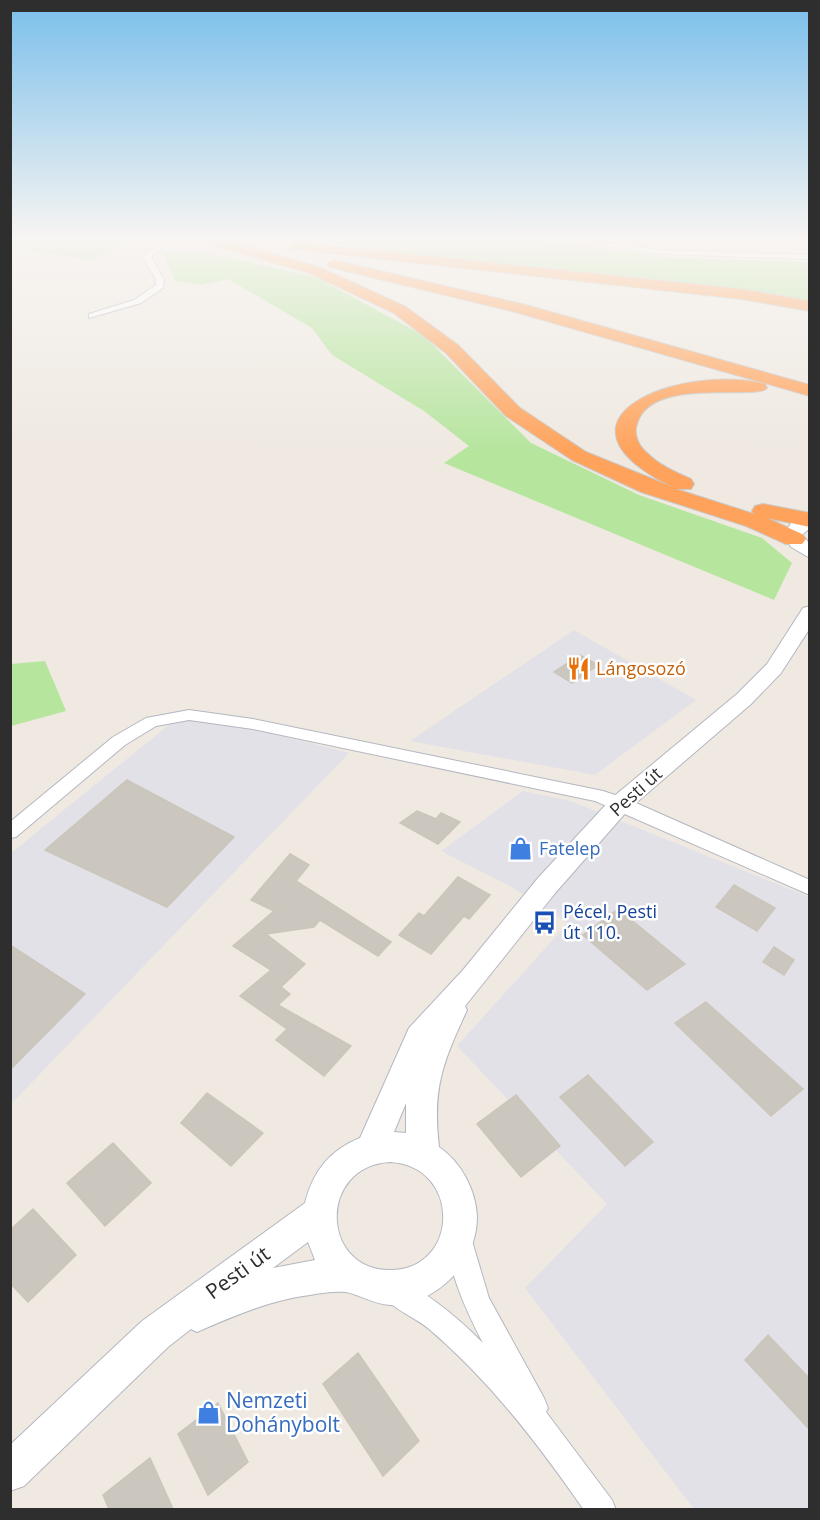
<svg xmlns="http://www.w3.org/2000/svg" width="820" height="1520" font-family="'Open Sans',sans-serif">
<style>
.industrial{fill:#e3e1e8}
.green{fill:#b6e59e}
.building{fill:#cbc7bf;stroke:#cbc5ba;stroke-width:1.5}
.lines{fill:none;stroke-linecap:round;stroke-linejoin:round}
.street-casing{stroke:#b4b7c1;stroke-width:2}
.secondary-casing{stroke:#b4b7c1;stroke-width:2}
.highway-casing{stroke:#c9c9c9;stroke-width:2}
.street{fill:#fff;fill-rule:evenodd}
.secondary{fill:#fff;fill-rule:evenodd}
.highway{fill:#ffa35c;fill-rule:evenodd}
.labels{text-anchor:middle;stroke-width:5;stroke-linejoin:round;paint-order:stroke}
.food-label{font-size:18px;fill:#c56008;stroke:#fff;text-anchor:start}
.street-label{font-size:18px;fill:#2e2e2e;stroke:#fff}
.shop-label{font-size:18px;fill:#366cbe;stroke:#fff;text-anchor:start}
.transit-label{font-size:18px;fill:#164399;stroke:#fff;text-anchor:start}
.near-street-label{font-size:21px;fill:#2e2e2e;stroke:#fff}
.near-shop-label{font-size:21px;fill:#366cbe;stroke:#fff;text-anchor:start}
</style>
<rect width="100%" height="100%" fill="#efe9e1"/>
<!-- industrial -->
<g class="industrial">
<path d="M574,630L696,700L595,775L410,741Z"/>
<path d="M186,711L349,753L11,1104V853Z"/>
<path d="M523,791L571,801L809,897V1509H694L525,1288L607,1204L457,1046L568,923L510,886L441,851Z"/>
</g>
<!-- green -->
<g class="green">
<path d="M10,239H103L124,243L91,260L11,248Z"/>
<path d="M306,239H525L672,258L809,262V301L789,297L388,251Z"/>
<path d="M163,253L214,254L317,278L423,335L531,443L639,495L762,538L792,563L774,600L444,463L469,446L424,411L332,355L312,328L228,279L201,285L175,281Z"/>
<path d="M45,661L66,711L11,726V664Z"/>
</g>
<!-- building -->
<g class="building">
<path d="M580,655L598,665L572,683L554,672Z"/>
<path d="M127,780L234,837L167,907L45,850Z"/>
<path d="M417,811L436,819L441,813L460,822L438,844L400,823Z"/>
<path d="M290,854L309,865L296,881L391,942L378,956L320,920L314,927L266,934L305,964L281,987L290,994L278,1005L351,1046L324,1076L276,1040L287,1029L240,996L271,970L233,946L274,911L251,900Z"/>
<path d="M458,877L490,895L469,919L464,916L431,954L399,935L419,913L424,916Z"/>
<path d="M734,885L775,908L757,931L716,907Z"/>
<path d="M618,909L685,964L647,990L583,935Z"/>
<path d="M10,945L85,994L10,1070Z"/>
<path d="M774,947L794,960L784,975L763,962Z"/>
<path d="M706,1002L803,1089L771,1116L675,1023Z"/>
<path d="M588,1075L653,1142L625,1166L560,1097Z"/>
<path d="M207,1093L263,1133L231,1166L181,1123Z"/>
<path d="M516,1095L560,1146L521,1177L477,1124Z"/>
<path d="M113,1143L151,1183L105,1226L67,1183Z"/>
<path d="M33,1209L76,1255L28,1302L10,1283V1230Z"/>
<path d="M768,1335L810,1379V1430L745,1360Z"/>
<path d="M358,1353L419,1441L383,1476L323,1384Z"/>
<path d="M218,1403L248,1462L208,1495L178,1434Z"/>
<path d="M150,1458L173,1509H109L103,1495Z"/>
</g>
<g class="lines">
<defs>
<g id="street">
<path d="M166,239H174L151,257L164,280L163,288L141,303L89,318V314L134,300L156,285V280L143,256Z"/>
<path d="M553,239H572L661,250L810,255V259L661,254Z"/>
<path d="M189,710L253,719L603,791L627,799L810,880V895L595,801L253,729L189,720L156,726L125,745L16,837L10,838V822L113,737L146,718Z"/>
<path d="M460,1228L469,1231L489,1298L544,1398L548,1408L546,1412L612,1500L616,1510H584C538,1444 490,1381 429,1329C414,1316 388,1308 380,1290L384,1281L393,1277C428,1292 457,1317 483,1343C470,1318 440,1258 451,1231Z"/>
</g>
<g id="secondary">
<path d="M810,516V528L802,535L810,544V558L791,547L784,535L791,523Z"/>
<path d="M810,606V628L781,673L751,704L629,809L556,892L465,1006L467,1010C443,1062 432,1088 439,1147C461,1162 476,1190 477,1217C477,1264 436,1305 390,1305C373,1304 361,1295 346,1292C335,1291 321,1293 310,1295C270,1300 234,1316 197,1332L191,1329L168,1347L24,1486L10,1491V1445L142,1321L305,1203C313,1171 330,1150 360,1138L409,1028L463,970L538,878L613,797L737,694L767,664L803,608ZM406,1103V1133L394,1132ZM390,1162C462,1166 460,1270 390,1270C320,1270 318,1166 390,1162ZM308,1242L315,1260L273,1268Z"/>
</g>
<g id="highway">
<path d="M210,239H222L319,267L406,307L458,345L520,408L586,452L675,488C533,420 680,363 765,384L767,388C758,401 650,375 637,424C633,435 639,446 647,453C659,465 675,472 691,479L694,484L691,489H676L754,514L752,511L755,506L763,504L810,513V527L767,518L802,534L806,539L802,544H786L746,526L641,492L572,460L506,416L446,353L394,313L309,273L210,244Z"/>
<path d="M296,242L741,289L810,301V311L741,299L291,249V243Z"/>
<path d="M334,260L526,305L810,385V396L515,312L329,267L327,264Z"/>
</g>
</defs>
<!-- street casing -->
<use href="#street" class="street-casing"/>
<!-- secondary casing -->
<use href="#secondary" class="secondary-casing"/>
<!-- highway casing -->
<use href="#highway" class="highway-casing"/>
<!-- street -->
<use href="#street" class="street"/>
<!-- secondary -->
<use href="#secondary" class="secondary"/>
<!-- highway -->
<use href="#highway" class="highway"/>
</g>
<!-- sky -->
<linearGradient id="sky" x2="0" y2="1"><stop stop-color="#7abfeb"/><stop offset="0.53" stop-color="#f8f5f2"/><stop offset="1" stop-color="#f8f5f2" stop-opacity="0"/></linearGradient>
<rect width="820" height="451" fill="url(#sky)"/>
<!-- icons -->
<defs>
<symbol id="restaurant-bare" viewBox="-9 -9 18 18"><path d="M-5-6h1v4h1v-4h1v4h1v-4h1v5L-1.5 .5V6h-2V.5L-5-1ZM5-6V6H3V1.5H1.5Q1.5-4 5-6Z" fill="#e8710a" stroke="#fff" stroke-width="2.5" paint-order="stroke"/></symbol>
<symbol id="shop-bare" viewBox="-9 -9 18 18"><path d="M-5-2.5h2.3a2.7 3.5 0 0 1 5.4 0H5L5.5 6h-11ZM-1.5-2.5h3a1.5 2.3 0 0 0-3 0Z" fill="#3f7fe0" stroke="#fff" stroke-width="2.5" paint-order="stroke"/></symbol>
<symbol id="bus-bare" viewBox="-9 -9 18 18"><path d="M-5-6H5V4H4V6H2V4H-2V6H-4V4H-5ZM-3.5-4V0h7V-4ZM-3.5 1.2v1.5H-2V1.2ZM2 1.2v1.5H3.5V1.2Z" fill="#1a4fb4" stroke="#fff" stroke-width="2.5" paint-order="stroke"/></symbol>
</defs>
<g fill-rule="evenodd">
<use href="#restaurant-bare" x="562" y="652" width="33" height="33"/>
<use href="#shop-bare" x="504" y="832" width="33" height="33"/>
<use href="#bus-bare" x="528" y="906" width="33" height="33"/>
<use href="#shop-bare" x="192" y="1396" width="33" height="33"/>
</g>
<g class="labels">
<!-- food labels -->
<g class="food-label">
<text x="596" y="675">Lángosozó</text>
</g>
<!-- street labels -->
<g class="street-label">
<text transform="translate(636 792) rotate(-42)" y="6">Pesti út</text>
</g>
<!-- shop labels -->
<g class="shop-label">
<text x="539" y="855">Fatelep</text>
</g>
<!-- transit labels -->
<g class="transit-label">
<text x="563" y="918">Pécel, Pesti<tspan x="563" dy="21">út 110.</tspan></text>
</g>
<!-- near-street labels -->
<g class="near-street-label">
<text transform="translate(238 1273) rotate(-36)" y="7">Pesti út</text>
</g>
<!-- near-shop labels -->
<g class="near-shop-label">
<text x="226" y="1408">Nemzeti<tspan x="226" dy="24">Dohánybolt</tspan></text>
</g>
</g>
<!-- border -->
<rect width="820" height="1520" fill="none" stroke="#2e2e2e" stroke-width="24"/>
</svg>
